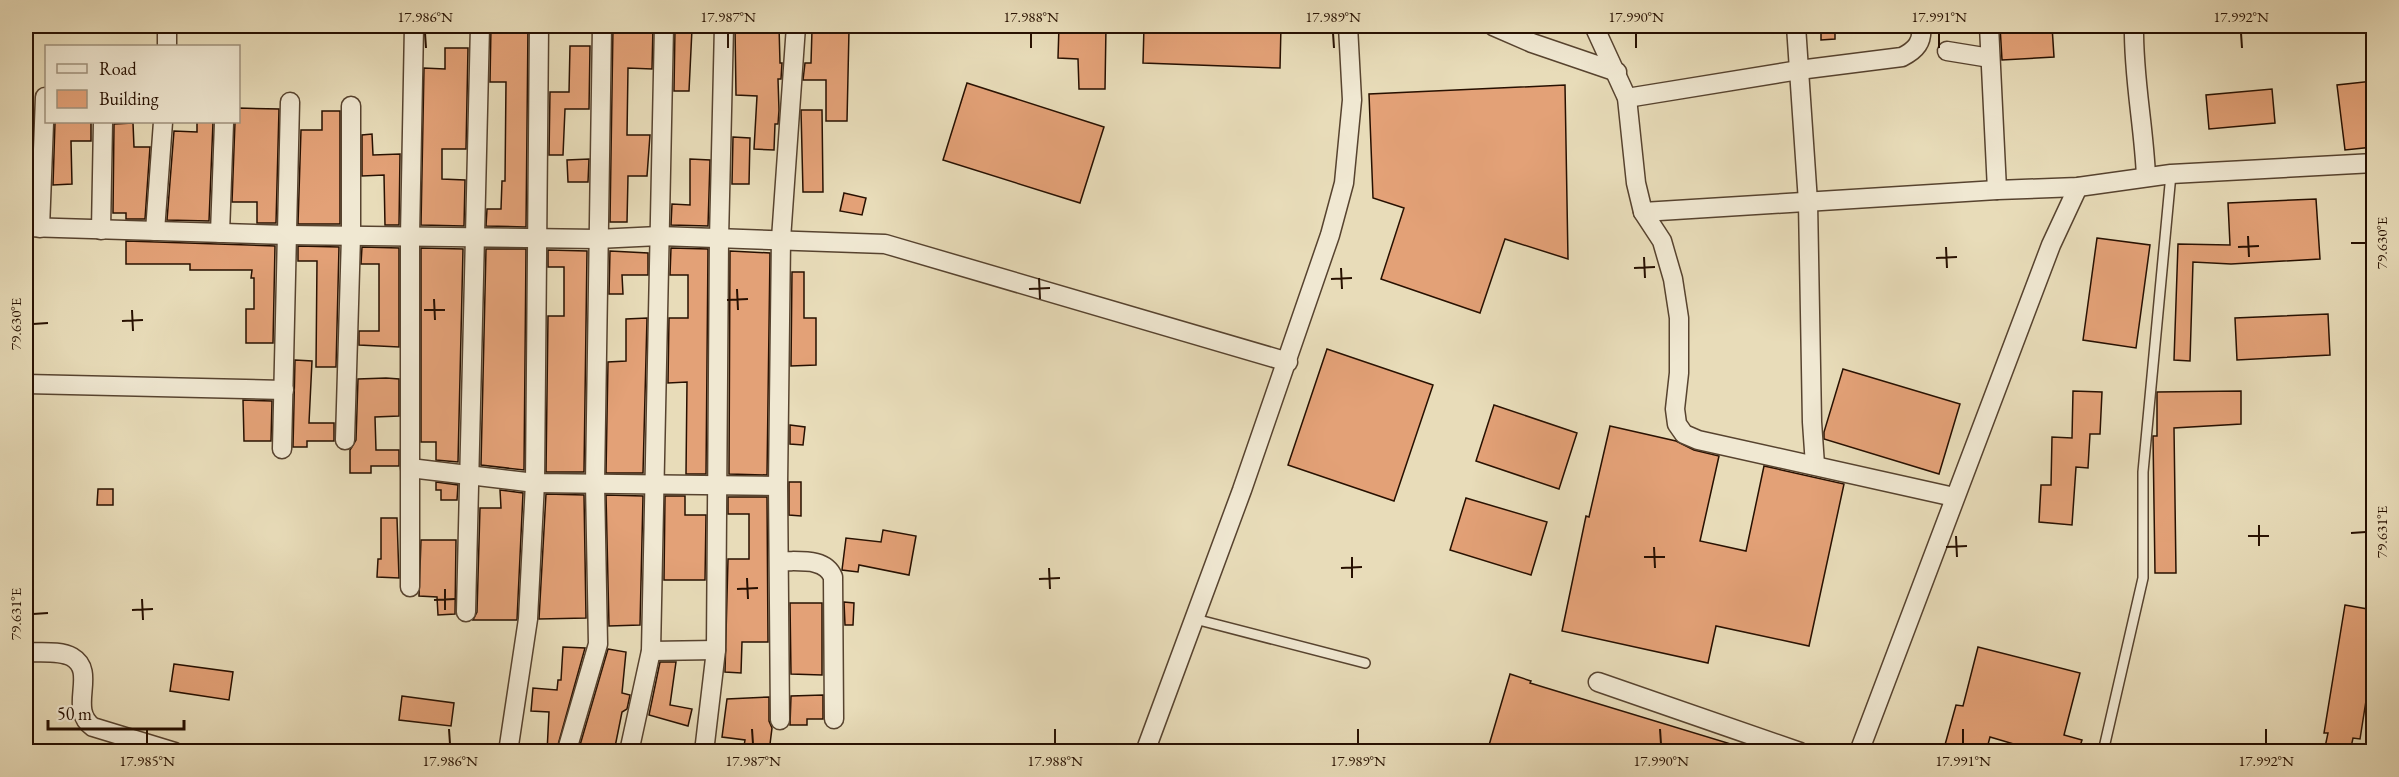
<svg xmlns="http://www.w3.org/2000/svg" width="2399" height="777" font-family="'EB Garamond',serif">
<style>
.building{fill:#e3a177;stroke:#271001;stroke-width:1.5}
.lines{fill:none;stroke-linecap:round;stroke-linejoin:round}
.lane-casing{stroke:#57432f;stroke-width:12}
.street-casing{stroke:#57432f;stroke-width:21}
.lane{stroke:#f0e8d2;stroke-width:9}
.street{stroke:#f0e8d2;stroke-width:18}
.ticks{fill:none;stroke:#271001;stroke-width:2}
.neatline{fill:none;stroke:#271001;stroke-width:2}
.ticks-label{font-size:15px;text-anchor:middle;fill:#271001}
</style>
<rect width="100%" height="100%" fill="#e8dcb9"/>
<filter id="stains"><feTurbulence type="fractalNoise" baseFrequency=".00333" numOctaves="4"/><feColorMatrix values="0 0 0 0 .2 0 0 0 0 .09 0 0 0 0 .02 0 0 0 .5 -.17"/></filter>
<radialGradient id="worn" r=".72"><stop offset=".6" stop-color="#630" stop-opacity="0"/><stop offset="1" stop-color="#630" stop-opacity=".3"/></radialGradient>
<!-- building -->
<g class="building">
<path d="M491,26H528L526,227L486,226L487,209H501L502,181H505L506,82H490Z"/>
<path d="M613,26H653L652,69L628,68L627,135H650L647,176H628L627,222H610Z"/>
<path d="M735,26H779L780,63H782L781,79H778L779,110L778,124H775L774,150L754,149L757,96L736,95Z"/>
<path d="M1059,26H1106L1105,89H1079L1078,59L1058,58Z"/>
<path d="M1144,26H1281L1280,68L1143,63Z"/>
<path d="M1821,26H1835V39L1821,40Z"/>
<path d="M2000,26H2052L2054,57L2002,60Z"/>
<path d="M675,28L692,29L689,91H674Z"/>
<path d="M812,30H849L847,121H826V80H803L805,63H811Z"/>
<path d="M570,46H590L589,109H565L563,155H549L550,92H569Z"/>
<path d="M445,48H468L466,149H442V179L465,180L464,226L421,225L424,68L445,69Z"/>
<path d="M2373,81V147L2345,150L2337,85Z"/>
<path d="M967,83L1104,127L1080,203L943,160Z"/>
<path d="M1565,85L1568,259L1505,239L1480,313L1381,279L1404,208L1373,198L1369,94Z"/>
<path d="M2272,89L2275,123L2209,129L2206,95Z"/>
<path d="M238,108L279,109L276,223H257V202H232L235,122H238Z"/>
<path d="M801,110H822L823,192H803Z"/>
<path d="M322,111H340V224H298L301,130H322Z"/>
<path d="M26,122H33L31,167H26Z"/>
<path d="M55,122H91V141H71L72,184L53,185Z"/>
<path d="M197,122H213L209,221L167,220L174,131L197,132Z"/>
<path d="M133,123L134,147H150L145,219H126V213H113L114,124Z"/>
<path d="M372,134L373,155L400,154L399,225H385L384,175L362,176V135Z"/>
<path d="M733,137L750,138L749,184H732Z"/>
<path d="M589,159L588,182H568L567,160Z"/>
<path d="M690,159L710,160L708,226L671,225L672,204L690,205Z"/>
<path d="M844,193L866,198L862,215L840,211Z"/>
<path d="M2316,199L2320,259L2231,264L2193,262L2190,361L2174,360L2178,244L2230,245L2228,203Z"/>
<path d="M2097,238L2150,245L2136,348L2083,340Z"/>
<path d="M126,241L275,246L273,343H246V309H254V278H251L252,270H190V264H126Z"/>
<path d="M298,246L339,247L336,367H316L317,261H298Z"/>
<path d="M362,247L399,248V347L359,345V331H379V264H361Z"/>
<path d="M421,248L463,249L458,462L436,460V442H421Z"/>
<path d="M671,248L708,249L706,474H686L687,382L668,383L669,318H688V275H670Z"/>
<path d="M486,249H526L524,470L481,465Z"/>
<path d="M548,250L587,251L584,472H546L548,316H564V267H548Z"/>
<path d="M610,251L648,253V275H622L623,294H609Z"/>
<path d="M730,251L770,253L767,475L729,474Z"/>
<path d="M792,272H804V318H816V365L791,366Z"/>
<path d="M2328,314L2330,355L2237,360L2235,318Z"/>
<path d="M647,318L643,473H606L608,362L626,361V319Z"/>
<path d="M1327,349L1433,385L1394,501L1288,465Z"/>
<path d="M295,360L312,361L309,423H334V441H307V447H293Z"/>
<path d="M1843,369L1960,404L1939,474L1824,439V432Z"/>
<path d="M386,378L399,379V416L375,417L376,450H399V466H371V473H350V450L356,440L358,379Z"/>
<path d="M2073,391L2102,392L2100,434H2090L2088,468L2076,467L2072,525L2039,522L2041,485H2051L2052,437L2072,438Z"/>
<path d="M2241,391V424L2174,428L2176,573H2155L2153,436H2157V392Z"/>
<path d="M243,400L272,401L271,441H244Z"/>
<path d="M1494,405L1577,433L1559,489L1476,461Z"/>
<path d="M790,425L805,427L803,445L790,444Z"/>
<path d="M1610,426L1676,441L1694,450L1719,456L1700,541L1746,551L1764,466L1844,484L1809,646L1716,626L1708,663L1562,631L1586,516L1589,517Z"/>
<path d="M436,482L458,485L457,500H441V490H436Z"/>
<path d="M789,482H801V516L789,515Z"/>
<path d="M98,489H113V505H97Z"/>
<path d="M500,490L523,493L517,620H473L477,612L480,508H501Z"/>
<path d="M546,494L584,495L586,618L539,619Z"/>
<path d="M606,495L643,496L640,625L609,626Z"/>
<path d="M665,496H685V515H706L705,580H664Z"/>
<path d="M728,497H767L768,642H742L741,673L725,672L728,559H749V514H728Z"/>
<path d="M1466,498L1547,522L1531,575L1450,550Z"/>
<path d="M381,518H397L399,578L377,577L378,559H381Z"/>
<path d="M883,530L916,536L909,575L859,565L858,572L842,570L846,538L881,542Z"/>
<path d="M421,540H456L455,614L438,615L437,597L419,596Z"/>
<path d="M844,602L854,603L853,625H845Z"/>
<path d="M790,603H822V675L791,674Z"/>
<path d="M2345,605L2373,610V656L2360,739L2353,738L2350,752H2324L2328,733H2324Z"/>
<path d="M563,647L585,648L556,752H547L549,712L531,711L533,688L557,690L558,680H561Z"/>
<path d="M1978,647L2080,673L2064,735L2082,740L2078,752H2041L1990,737L1986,752H1943L1956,705L1963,706Z"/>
<path d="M608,649L626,652L622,693L630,695L627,709L622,712L614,752H578Z"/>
<path d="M660,662H676L670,705L692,709L688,726L649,715Z"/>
<path d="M174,664L233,672L229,700L170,691Z"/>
<path d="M1510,674L1531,681L1530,683L1744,748V752H1537L1512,744L1509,752H1487Z"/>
<path d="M823,695V719H807V725H790L791,696Z"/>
<path d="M402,696L454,703L451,726L399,720Z"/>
<path d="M769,697V721L772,728L769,752H743L745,740L722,737L727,699Z"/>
</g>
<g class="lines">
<defs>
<g id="lane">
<path d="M1195,619L1365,663"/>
<path d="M2103,752L2143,578V472L2171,174"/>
</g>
<g id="street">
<path d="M1493,26L1532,43L1617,72"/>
<path d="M1594,26L1627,98L1636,183L1643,212L1662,241L1673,279L1679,318V373L1675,409L1677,424L1684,434L1698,440L1954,497"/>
<path d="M1796,26L1808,202L1812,422L1815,465"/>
<path d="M1989,26L1997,190"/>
<path d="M2134,26C2133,77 2144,126 2146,177"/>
<path d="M167,46V26"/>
<path d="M1947,51L1990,58"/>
<path d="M1627,98L1799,70L1902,57C1916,50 1923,42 1921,26"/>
<path d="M1643,212L1997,190L2078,187L2171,174L2374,163"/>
<path d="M26,227L288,235L597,239L659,236L885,244L1288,362"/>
<path d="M40,228L45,97"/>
<path d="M101,230L103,122"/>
<path d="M155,231L163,122"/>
<path d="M220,233L224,123"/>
<path d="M26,384L284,390"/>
<path d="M345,440L351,236V106"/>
<path d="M282,449L290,102"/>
<path d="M410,468L535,483L778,486"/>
<path d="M780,561C798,562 825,557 833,577L834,719"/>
<path d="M410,587V236L414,26"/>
<path d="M466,612L480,26"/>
<path d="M651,651L716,650"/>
<path d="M26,652C39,653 60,650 72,657C98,672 67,709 93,727L175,752"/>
<path d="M1598,682L1800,752"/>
<path d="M780,720L778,486L781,239L796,26"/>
<path d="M567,750L598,644L595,483L602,26"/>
<path d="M508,752L528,619L535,483L539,26"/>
<path d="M629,752L651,651L664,26"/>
<path d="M704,752L716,650L719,239L724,26"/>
<path d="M1145,752L1242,490L1330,235L1344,183L1352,100L1348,26"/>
<path d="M1859,752L2051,245L2078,187"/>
</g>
</defs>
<!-- lane casing -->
<use href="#lane" class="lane-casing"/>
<!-- street casing -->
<use href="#street" class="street-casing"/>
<!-- lane -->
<use href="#lane" class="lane"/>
<!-- street -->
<use href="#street" class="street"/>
</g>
<!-- ticks -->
<path class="ticks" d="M425,33L426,48M728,33V48M1031,33V48M1333,33L1334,48M1636,33V48M1939,33V48M2241,33L2242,48M2248,236L2249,257M2351,243H2366M1946,247L1947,268M2238,247L2259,246M1644,257L1645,278M1936,258L1957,257M1341,268L1342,289M1634,268L1655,267M1039,278L1040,299M1331,279L1352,278M737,289L738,310M1029,289L1050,288M434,299L435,320M727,300L748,299M132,310L133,331M424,310H445M122,321L143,320M33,324L48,323M2259,525V546M2351,533L2366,532M1956,536L1957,557M2248,536H2269M1654,547L1655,568M1946,547L1967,546M1352,557V578M1644,557H1665M1049,568L1050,589M1341,568L1362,567M747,578L748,599M1039,579L1060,578M445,589V610M737,589L758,588M142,599L143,620M434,600L455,599M132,610L153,609M33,614L48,613M147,729V744M449,729L450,744M752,729L753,744M1055,729V744M1358,729V744M1660,729L1661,744M1963,729V744M2266,729V744"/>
<!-- margin -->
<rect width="2399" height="777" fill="none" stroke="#e8dcb9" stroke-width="66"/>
<!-- legend -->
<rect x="45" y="45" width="195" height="78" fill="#f0e8d2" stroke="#a0927e" stroke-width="1.5"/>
<rect x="57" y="64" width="30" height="9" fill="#f0e8d2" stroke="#a0927e" stroke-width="1.5"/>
<text x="99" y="75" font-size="18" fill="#271001">Road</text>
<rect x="57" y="90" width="30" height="18" fill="#e3a177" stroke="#a0927e" stroke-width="1.5"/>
<text x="99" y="105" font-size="18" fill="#271001">Building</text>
<!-- scale -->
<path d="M48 720v9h136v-9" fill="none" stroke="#271001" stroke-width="3"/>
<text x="57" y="720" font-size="18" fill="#271001" stroke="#f0e8d2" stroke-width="4.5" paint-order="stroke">50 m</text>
<rect x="33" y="33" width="2333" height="711" class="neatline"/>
<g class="ticks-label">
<text x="425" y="22">17.986°N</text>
<text x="728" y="22">17.987°N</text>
<text x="1031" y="22">17.988°N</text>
<text x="1333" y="22">17.989°N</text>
<text x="1636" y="22">17.990°N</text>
<text x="1939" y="22">17.991°N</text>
<text x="2241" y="22">17.992°N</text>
<text transform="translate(2382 243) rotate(-90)" y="5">79.630°E</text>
<text transform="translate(16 324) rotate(-90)" y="5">79.630°E</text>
<text transform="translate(2382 532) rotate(-90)" y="5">79.631°E</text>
<text transform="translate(16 614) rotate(-90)" y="5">79.631°E</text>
<text x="147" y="766">17.985°N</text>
<text x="450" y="766">17.986°N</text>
<text x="753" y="766">17.987°N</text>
<text x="1055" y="766">17.988°N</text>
<text x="1358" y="766">17.989°N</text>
<text x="1661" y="766">17.990°N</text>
<text x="1963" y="766">17.991°N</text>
<text x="2266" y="766">17.992°N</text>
</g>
<rect width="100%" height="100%" filter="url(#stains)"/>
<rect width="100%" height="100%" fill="url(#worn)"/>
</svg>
